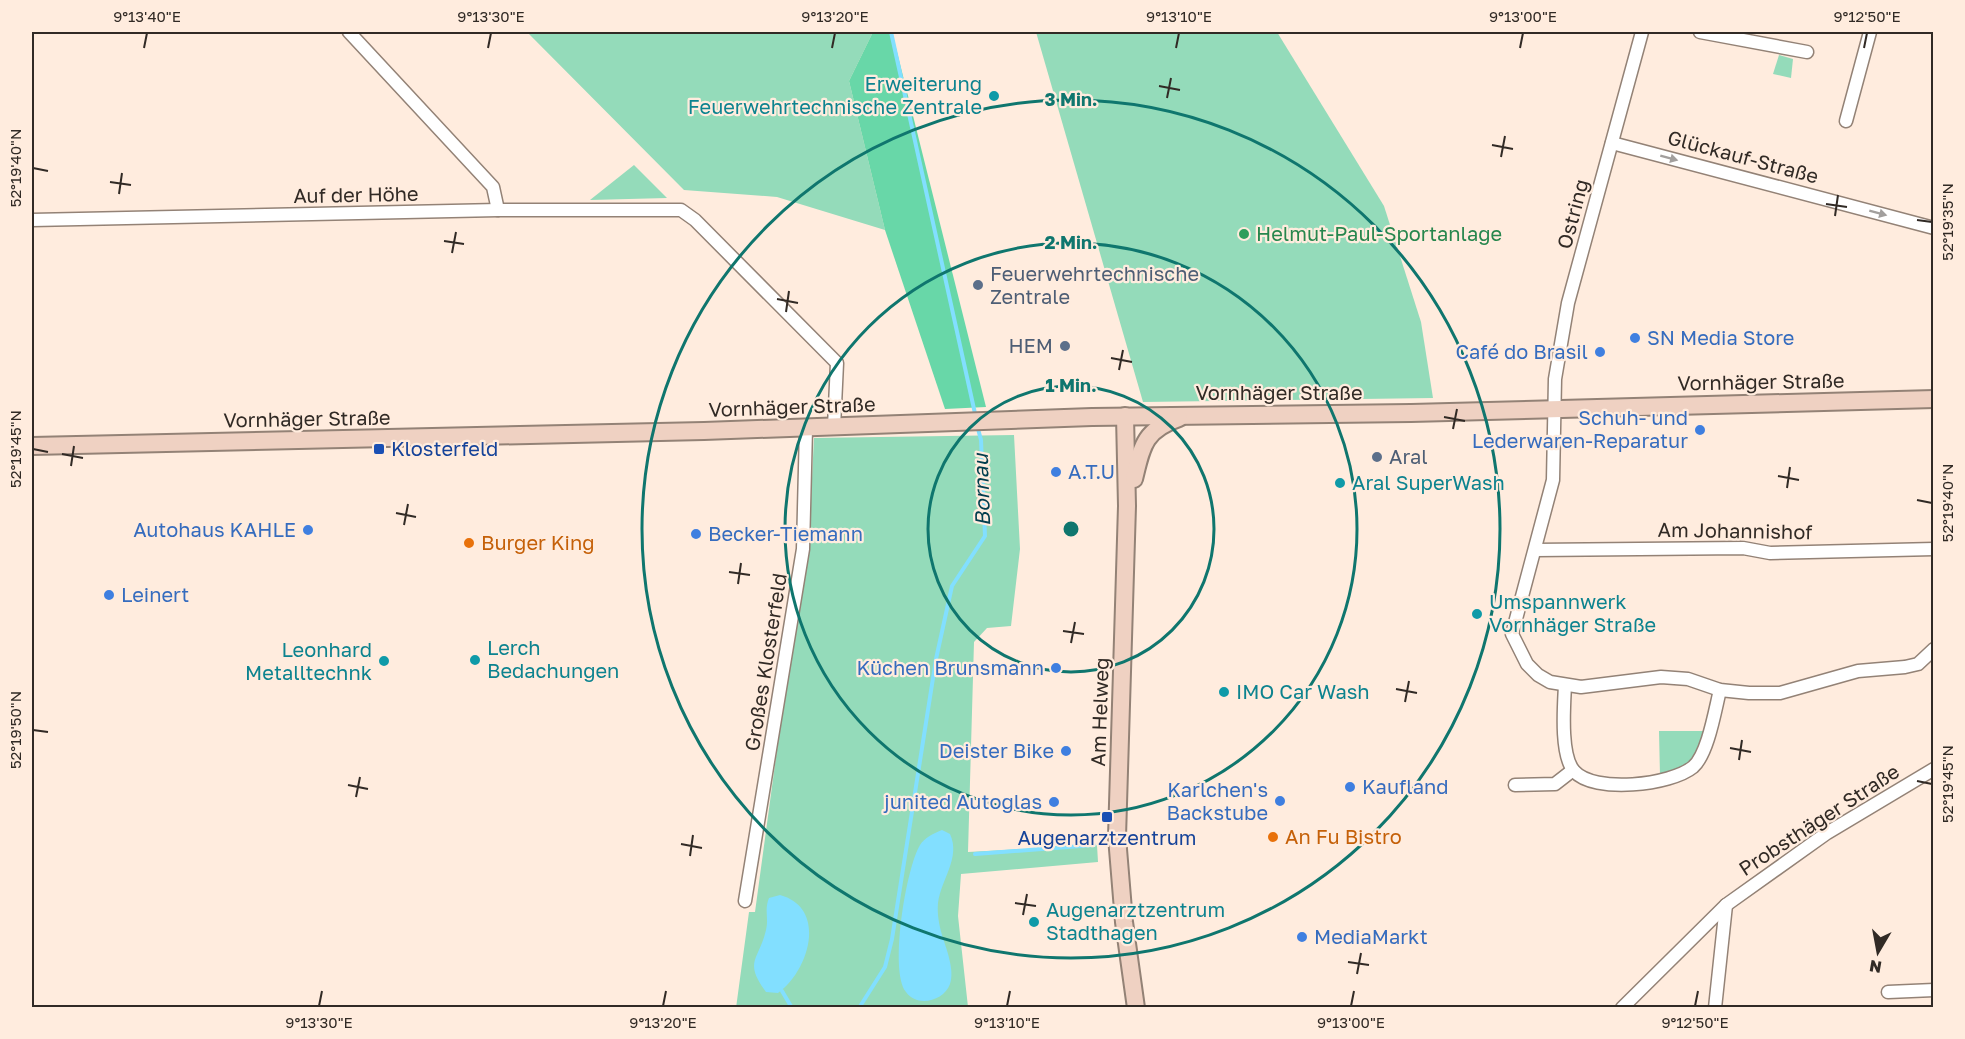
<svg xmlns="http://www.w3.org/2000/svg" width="1965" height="1039" font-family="'Golos Text',sans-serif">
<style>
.green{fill:#94dbba}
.forest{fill:#68d7a8}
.water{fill:#82dfff}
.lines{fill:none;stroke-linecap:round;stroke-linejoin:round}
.stream{stroke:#82dfff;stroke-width:4}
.street-casing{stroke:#938276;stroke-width:15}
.secondary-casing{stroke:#938276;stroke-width:20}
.street{stroke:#fff;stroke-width:12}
.secondary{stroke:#efd1c2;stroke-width:16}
.oneway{fill:#a29f9d}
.ticks{fill:none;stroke:#312a25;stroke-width:2}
.ring{fill:none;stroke:#0f766e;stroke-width:3}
.culture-dot{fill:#0f9aa8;stroke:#ffecde;stroke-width:2}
.leisure-dot{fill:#2e9e5b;stroke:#ffecde;stroke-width:2}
.service-dot{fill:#5c6f8a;stroke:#ffecde;stroke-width:2}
.shop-dot{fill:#3f7fe0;stroke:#ffecde;stroke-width:2}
.transit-dot{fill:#1a4fb4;stroke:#ffecde;stroke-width:2}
.food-dot{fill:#e8710a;stroke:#ffecde;stroke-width:2}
.labels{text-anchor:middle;stroke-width:4.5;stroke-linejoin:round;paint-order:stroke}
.culture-label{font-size:20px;fill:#0d838f;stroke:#ffecde;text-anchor:start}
.street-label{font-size:20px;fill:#312a25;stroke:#ffecde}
.leisure-label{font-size:20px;fill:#27864d;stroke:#ffecde;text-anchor:start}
.service-label{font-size:20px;fill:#4e5e75;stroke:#ffecde;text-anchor:start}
.shop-label{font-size:20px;fill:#366cbe;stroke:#ffecde;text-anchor:end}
.transit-label{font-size:20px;fill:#164399;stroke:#ffecde;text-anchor:start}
.food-label{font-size:20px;fill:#c56008;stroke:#ffecde;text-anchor:start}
.water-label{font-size:21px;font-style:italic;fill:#013d4d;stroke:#ffecde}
.centre{fill:#0f766e;stroke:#ffecde;stroke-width:3}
.ring-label{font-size:18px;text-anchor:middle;font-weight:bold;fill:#0f766e;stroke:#ffecde;stroke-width:4.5;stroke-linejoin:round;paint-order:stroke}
.neatline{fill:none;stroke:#312a25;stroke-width:2}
.ticks-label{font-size:15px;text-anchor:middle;fill:#312a25}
</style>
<rect width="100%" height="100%" fill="#ffecde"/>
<!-- green -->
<g class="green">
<path d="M873,32L849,81L885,230L777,197L684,190L528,33Z"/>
<path d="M1036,32H1277L1384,206L1421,322L1433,398L1143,402Z"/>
<path d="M1779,55L1793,59L1791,78L1773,74Z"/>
<path d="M634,165L667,198L590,200Z"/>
<path d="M1014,435L1020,549L1011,626L987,628L974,642L968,852L1097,845L1098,862L961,874L958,916L968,1007L736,1008L749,912H755L787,676L809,539L814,438Z"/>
<path d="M1659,731H1704C1693,760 1691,766 1660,776Z"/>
</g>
<!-- forest -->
<path class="forest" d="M873,32H892L986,407L945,409L885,230L849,81Z"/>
<!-- water -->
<g class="water">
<path d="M942,830L950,834C961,858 941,879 938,903C937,914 939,924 942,935C946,948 955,970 950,984C944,1001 917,1008 906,992C889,971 906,868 920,845C924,838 934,833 942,830Z"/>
<path d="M780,895C828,908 809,971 778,993L766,992C743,961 759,960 766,930C769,918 764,910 769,898Z"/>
</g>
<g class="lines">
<!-- stream -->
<g class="stream">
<path d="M891,32L976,418"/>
<path d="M975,854L1094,845"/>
<path d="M782,991L792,1008"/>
<path d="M859,1008L885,967L892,939L936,659L952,586L985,536L981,440L977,425"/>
</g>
<defs>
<g id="street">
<path d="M349,32L493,187L498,210"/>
<path d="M1642,32L1568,303L1555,379L1553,480L1512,634L1527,664L1538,675L1550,682L1581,687L1661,677L1688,679L1720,690L1749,693H1780L1858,671L1905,667L1918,664L1934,649"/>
<path d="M1700,32L1807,52"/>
<path d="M1846,121L1870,32"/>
<path d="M1612,143L1934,228"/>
<path d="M32,220L498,210H681L695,220L837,363L834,427"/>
<path d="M1535,550L1743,548L1770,553L1934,549"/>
<path d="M1565,685C1564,706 1560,755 1574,771C1594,794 1671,785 1693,767C1708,754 1715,710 1720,690"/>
<path d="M1515,785L1555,784L1573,770"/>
<path d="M745,901L803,549L806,428"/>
<path d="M1888,992L1934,990"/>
<path d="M1622,1008L1726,905L1827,833L1934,769"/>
<path d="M1715,1008L1726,905"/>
</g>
<g id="secondary">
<path d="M1125,416L1127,506L1117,837L1124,922L1136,1008"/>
<path d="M32,446L704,431L1092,417L1411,413L1934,399"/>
<path d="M1134,479C1142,446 1144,430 1179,418"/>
</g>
</defs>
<!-- street casing -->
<use href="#street" class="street-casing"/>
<!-- secondary casing -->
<use href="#secondary" class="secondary-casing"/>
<!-- street -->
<use href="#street" class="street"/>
<!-- secondary -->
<use href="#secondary" class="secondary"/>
</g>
<!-- one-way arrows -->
<defs><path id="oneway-solid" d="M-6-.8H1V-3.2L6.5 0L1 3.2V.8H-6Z" transform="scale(1.5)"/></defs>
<g class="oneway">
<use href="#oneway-solid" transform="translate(1669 158) rotate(15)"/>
<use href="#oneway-solid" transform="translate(1878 213) rotate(15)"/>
</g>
<!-- ticks -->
<path class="ticks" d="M144,48L147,33M488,48L491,33M832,48L835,33M1176,48L1179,33M1520,48L1523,33M1864,48L1867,33M1159,86L1180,90M1167,98L1171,78M1492,145L1513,149M1501,157L1505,136M33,168L48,171M110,182L131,185M119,194L122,173M1826,204L1847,207M1835,216L1838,195M1917,220L1932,222M444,241L464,244M452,253L456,232M777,299L798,303M786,312L789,291M1111,358L1132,362M1119,370L1123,350M1444,417L1465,421M1453,429L1457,409M33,449L48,452M62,454L83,458M71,466L74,446M1778,476L1799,480M1787,488L1790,467M1917,500L1932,503M396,513L416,517M404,525L408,504M729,572L750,575M738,584L741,563M1063,631L1084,634M1071,643L1075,622M1396,689L1417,693M1405,702L1409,681M33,730L48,732M1730,748L1751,752M1739,760L1742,740M1917,781L1932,784M348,785L368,789M356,797L360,777M681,844L702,848M690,856L693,835M1015,903L1036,906M1023,915L1027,894M1348,962L1369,965M1357,974L1361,953M319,1006L322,991M663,1006L666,991M1007,1006L1010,991M1351,1006L1354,991M1695,1006L1698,991"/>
<!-- distance rings -->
<g class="ring">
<circle cx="1071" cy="529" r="143"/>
<circle cx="1071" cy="529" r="286"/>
<circle cx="1071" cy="529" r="429"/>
</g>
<!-- markers -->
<g class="culture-dot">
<circle cx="994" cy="96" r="6"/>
<circle cx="1340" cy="483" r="6"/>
<circle cx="1477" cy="614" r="6"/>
<circle cx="475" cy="660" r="6"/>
<circle cx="384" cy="661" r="6"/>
<circle cx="1224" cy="692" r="6"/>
<circle cx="1034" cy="922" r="6"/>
</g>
<circle class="leisure-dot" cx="1244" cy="234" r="6"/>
<g class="service-dot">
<circle cx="978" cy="285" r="6"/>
<circle cx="1065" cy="346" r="6"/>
<circle cx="1377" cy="457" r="6"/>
</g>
<g class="shop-dot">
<circle cx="1635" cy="338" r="6"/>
<circle cx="1600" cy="352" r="6"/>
<circle cx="1700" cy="430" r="6"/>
<circle cx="1056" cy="472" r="6"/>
<circle cx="308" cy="530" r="6"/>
<circle cx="696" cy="534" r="6"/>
<circle cx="109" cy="595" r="6"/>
<circle cx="1056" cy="668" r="6"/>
<circle cx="1066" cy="751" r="6"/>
<circle cx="1350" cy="787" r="6"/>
<circle cx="1280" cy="801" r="6"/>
<circle cx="1054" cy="802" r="6"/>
<circle cx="1302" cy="937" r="6"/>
</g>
<g class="transit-dot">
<rect x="373" y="443" width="12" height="12" rx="3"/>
<rect x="1101" y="811" width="12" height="12" rx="3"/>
</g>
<g class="food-dot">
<circle cx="469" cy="543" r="6"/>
<circle cx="1273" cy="837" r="6"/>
</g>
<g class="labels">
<!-- culture labels -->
<g class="culture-label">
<text x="982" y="91" text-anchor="end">Erweiterung<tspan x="982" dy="23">Feuerwehrtechnische Zentrale</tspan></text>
<text x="1352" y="490">Aral SuperWash</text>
<text x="1489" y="609">Umspannwerk<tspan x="1489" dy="23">Vornhäger Straße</tspan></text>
<text x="487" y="655">Lerch<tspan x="487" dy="23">Bedachungen</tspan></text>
<text x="372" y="657" text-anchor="end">Leonhard<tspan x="372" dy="23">Metalltechnk</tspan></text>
<text x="1236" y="699">IMO Car Wash</text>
<text x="1046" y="917">Augenarztzentrum<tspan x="1046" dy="23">Stadthagen</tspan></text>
</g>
<!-- street labels -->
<g class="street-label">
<text transform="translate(1743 157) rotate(15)" y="7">Glückauf-Straße</text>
<text transform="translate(356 195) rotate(-1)" y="7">Auf der Höhe</text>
<text transform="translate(1573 214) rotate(-75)" y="7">Ostring</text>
<text transform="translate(1761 382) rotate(-1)" y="7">Vornhäger Straße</text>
<text x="1279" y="400">Vornhäger Straße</text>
<text transform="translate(792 407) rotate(-2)" y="7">Vornhäger Straße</text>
<text transform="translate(307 419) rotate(-1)" y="7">Vornhäger Straße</text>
<text transform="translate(1735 531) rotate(1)" y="7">Am Johannishof</text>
<text transform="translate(766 662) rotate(-81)" y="7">Großes Klosterfeld</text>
<text transform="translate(1100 712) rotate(-88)" y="7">Am Helweg</text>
<text transform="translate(1819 820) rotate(-33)" y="7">Probsthäger Straße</text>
</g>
<!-- leisure labels -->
<g class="leisure-label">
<text x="1256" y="241">Helmut-Paul-Sportanlage</text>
</g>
<!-- service labels -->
<g class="service-label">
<text x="990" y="281">Feuerwehrtechnische<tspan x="990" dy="23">Zentrale</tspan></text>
<text x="1053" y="353" text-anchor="end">HEM</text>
<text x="1389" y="464">Aral</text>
</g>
<!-- shop labels -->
<g class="shop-label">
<text x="1647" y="345" text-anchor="start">SN Media Store</text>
<text x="1588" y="359">Café do Brasil</text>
<text x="1688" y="425">Schuh- und<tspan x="1688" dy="23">Lederwaren-Reparatur</tspan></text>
<text x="1068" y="479" text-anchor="start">A.T.U</text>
<text x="296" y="537">Autohaus KAHLE</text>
<text x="708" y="541" text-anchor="start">Becker-Tiemann</text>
<text x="121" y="602" text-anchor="start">Leinert</text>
<text x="1044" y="675">Küchen Brunsmann</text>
<text x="1054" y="758">Deister Bike</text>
<text x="1362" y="794" text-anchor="start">Kaufland</text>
<text x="1268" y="797">Karlchen's<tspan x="1268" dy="23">Backstube</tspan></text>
<text x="1042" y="809">junited Autoglas</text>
<text x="1314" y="944" text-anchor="start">MediaMarkt</text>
</g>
<!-- transit labels -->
<g class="transit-label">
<text x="391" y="456">Klosterfeld</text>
<text x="1107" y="845" text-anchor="middle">Augenarztzentrum</text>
</g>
<!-- food labels -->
<g class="food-label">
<text x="481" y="550">Burger King</text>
<text x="1285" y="844">An Fu Bistro</text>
</g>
<!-- water labels -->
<g class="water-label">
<text transform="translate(982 490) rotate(-92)" y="7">Bornau</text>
</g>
</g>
<circle cx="1071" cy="529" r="9" class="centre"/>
<g class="ring-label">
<text x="1071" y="106">3 Min.</text>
<text x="1071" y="249">2 Min.</text>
<text x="1071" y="392">1 Min.</text>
</g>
<!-- border -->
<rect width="1965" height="1039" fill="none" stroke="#ffecde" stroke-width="66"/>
<!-- north arrow -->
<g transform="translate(1878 952) rotate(190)" stroke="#ffecde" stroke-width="4.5" paint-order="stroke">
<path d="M0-4.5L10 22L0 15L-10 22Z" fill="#312a25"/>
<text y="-9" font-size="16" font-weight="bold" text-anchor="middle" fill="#312a25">N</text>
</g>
<rect x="33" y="33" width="1899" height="973" class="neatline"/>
<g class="ticks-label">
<text x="147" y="22">9°13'40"E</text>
<text x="491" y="22">9°13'30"E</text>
<text x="835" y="22">9°13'20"E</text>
<text x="1179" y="22">9°13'10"E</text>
<text x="1523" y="22">9°13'00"E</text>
<text x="1867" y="22">9°12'50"E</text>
<text transform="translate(16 168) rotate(-90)" y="5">52°19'40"N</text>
<text transform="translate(1948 222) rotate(-90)" y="5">52°19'35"N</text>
<text transform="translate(16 449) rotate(-90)" y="5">52°19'45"N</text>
<text transform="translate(1948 503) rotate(-90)" y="5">52°19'40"N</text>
<text transform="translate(16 730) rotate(-90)" y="5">52°19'50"N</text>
<text transform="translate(1948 784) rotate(-90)" y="5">52°19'45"N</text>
<text x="319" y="1028">9°13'30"E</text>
<text x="663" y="1028">9°13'20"E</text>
<text x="1007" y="1028">9°13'10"E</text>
<text x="1351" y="1028">9°13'00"E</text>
<text x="1695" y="1028">9°12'50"E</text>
</g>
</svg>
